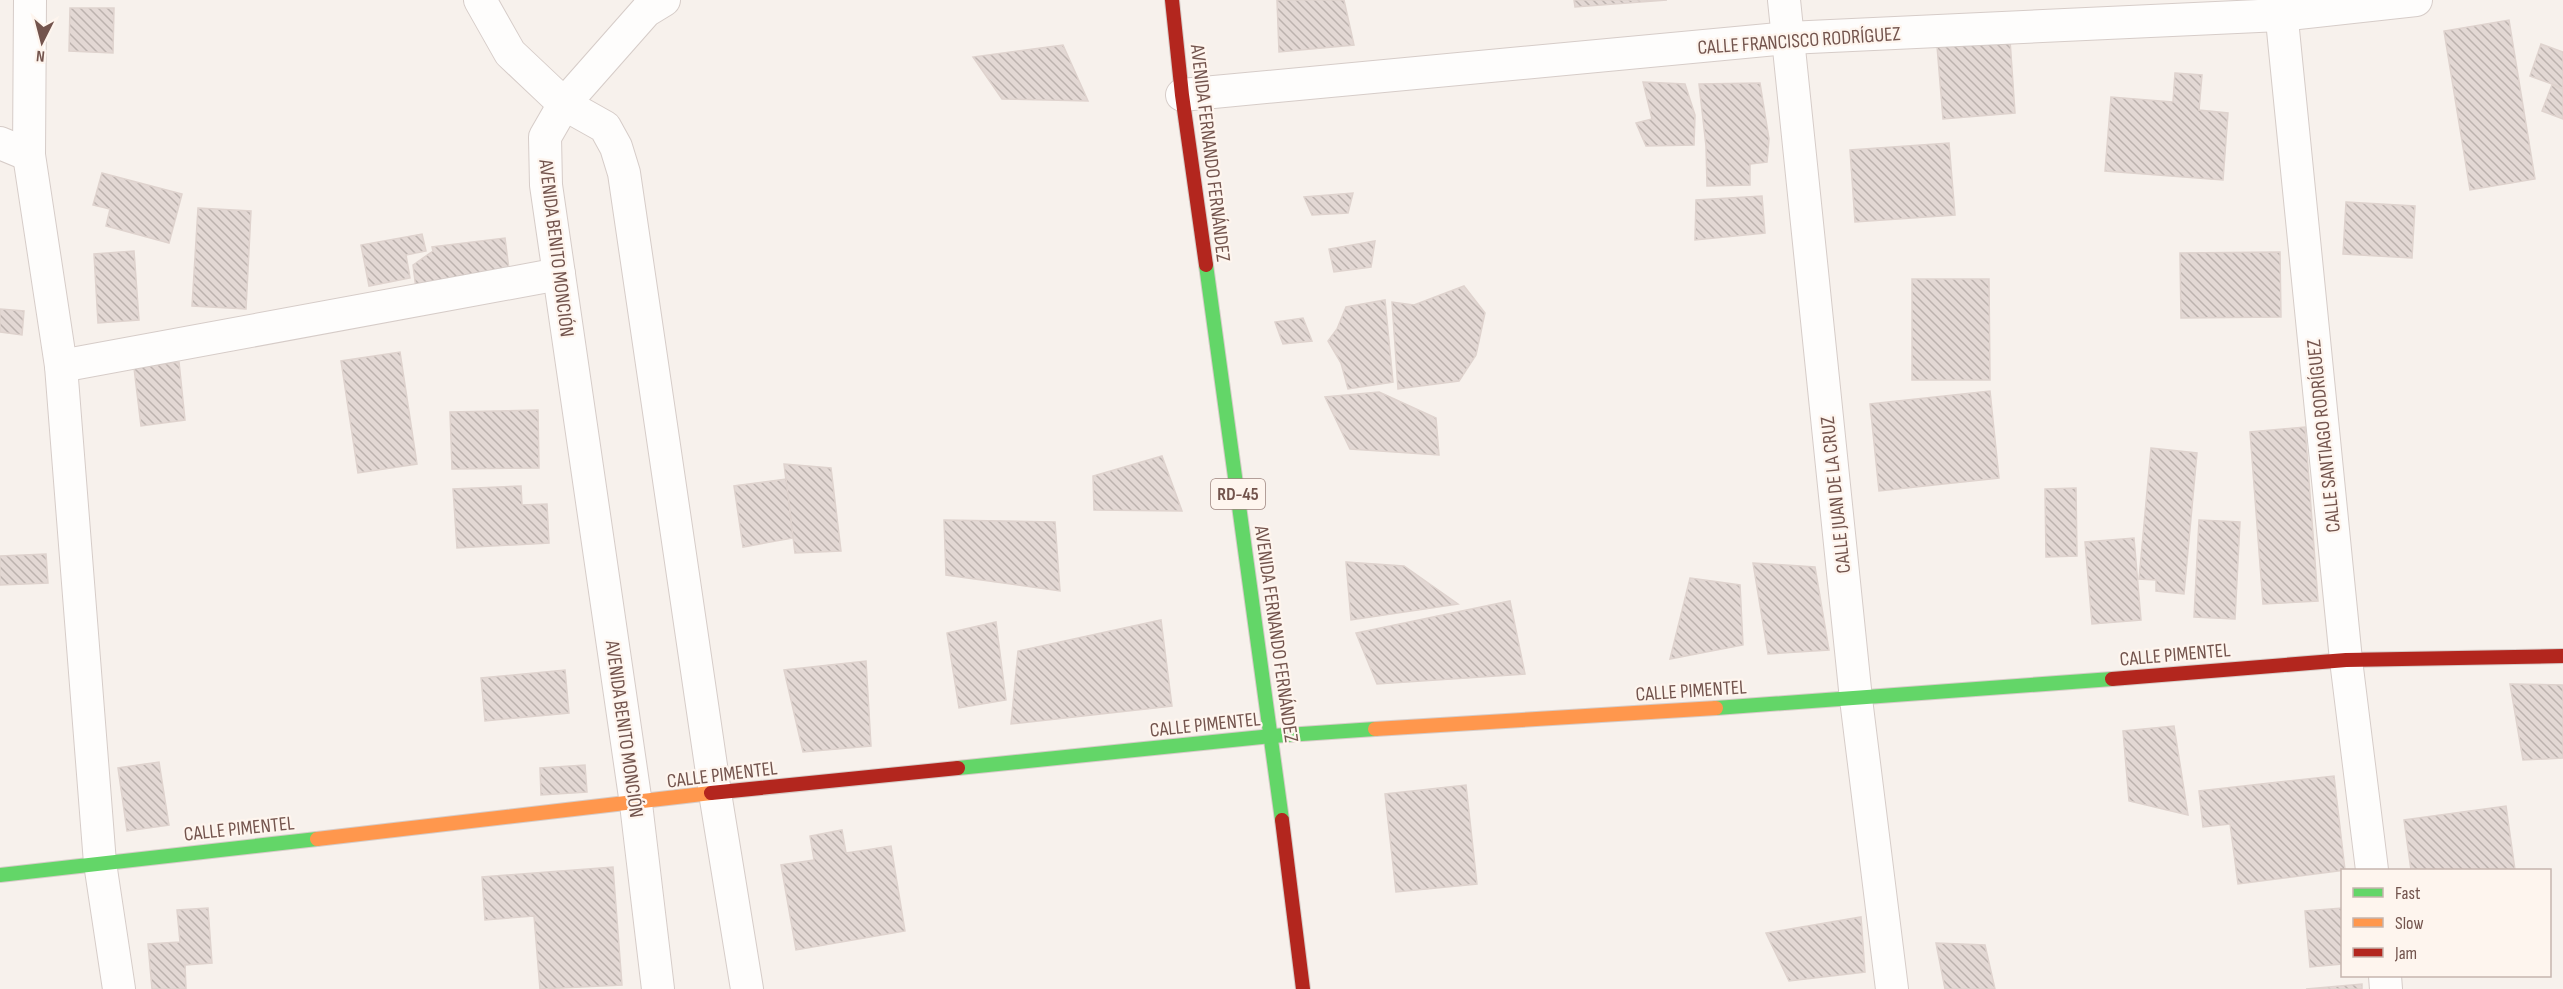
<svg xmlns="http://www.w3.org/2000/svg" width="2563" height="989" font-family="'Sofia Sans Condensed',sans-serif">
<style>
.building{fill:url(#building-back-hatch);stroke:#dfd3ce;stroke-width:1.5}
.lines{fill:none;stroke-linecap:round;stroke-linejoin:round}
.street-casing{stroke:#d6ccc8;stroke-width:34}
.fast-casing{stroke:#d6ccc8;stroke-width:16}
.slow-casing{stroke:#d6ccc8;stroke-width:16}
.jam-casing{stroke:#d6ccc8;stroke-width:16}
.street{stroke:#fefdfc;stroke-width:32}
.fast{stroke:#63d668;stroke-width:14}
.slow{stroke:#ff974d;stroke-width:14}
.jam{stroke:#b3261e;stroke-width:14}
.labels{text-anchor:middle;stroke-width:4.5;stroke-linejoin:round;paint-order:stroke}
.shield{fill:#fef5ee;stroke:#9d847d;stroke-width:1.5}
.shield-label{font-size:18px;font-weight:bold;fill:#73544d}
.street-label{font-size:20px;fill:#73544d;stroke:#fef5ee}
</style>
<defs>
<pattern id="building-back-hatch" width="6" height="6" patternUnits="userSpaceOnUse" patternTransform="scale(1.5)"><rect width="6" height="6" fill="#e3d8d4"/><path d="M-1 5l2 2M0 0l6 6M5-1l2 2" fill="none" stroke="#bcb2ae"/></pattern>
</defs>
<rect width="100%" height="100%" fill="#f7f1ec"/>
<!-- building -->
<g class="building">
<path d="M1277,0H1344L1354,45L1279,52Z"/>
<path d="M1574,0H1667L1575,7Z"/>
<path d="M70,8H114L113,53L69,51Z"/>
<path d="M2509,20L2535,179L2470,190L2444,31Z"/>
<path d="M2010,40L2015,113L1943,119L1937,46Z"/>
<path d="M2541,44L2563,52V88L2530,76Z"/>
<path d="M1063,45L1088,101L1002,99L973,57Z"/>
<path d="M2175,73L2202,75L2199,110L2228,113L2223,180L2105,171L2111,97L2173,102Z"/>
<path d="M1643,82L1685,84L1695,115L1694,145L1646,146L1636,123L1652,119Z"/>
<path d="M1760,83L1769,139L1767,162L1750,164V185L1707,186L1706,146L1699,84Z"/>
<path d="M2552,85L2563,89V119L2542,111Z"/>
<path d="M1949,143L1955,215L1855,222L1850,150Z"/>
<path d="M102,173L182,194L169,243L106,226L110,209L93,205Z"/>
<path d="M1353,193L1348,213L1312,215L1304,197Z"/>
<path d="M1762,196L1765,233L1695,240L1696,200Z"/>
<path d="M2346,202L2415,206L2412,258L2343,254Z"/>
<path d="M198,208L251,211L246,309L192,306Z"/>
<path d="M422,234L426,251L406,255L410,278L369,286L361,245Z"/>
<path d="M505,238L510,277L416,289L413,265L433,251L432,247Z"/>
<path d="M1375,241L1371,267L1334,272L1329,249Z"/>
<path d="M134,251L139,320L98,323L94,254Z"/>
<path d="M2280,252L2281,317L2181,318L2180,253Z"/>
<path d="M1912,279H1989L1990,380H1912Z"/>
<path d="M1464,286L1485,313L1476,355L1459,381L1398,389L1392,302L1414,305Z"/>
<path d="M1385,300L1393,382L1348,389L1341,363L1328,341L1337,329L1346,307Z"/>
<path d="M0,309L24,311L22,335L0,332Z"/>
<path d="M1303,318L1312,341L1283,344L1275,322Z"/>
<path d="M400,352L417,464L358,473L341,361Z"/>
<path d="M179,362L185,420L141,426L134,368Z"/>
<path d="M1990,391L1999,478L1879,491L1870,404Z"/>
<path d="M1379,392L1436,418L1439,455L1350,449L1325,397Z"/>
<path d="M538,410L539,468L452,469L450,412Z"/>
<path d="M2305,427L2318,601L2263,604L2250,432Z"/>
<path d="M2151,448L2197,453L2184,594L2156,591V580L2139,579Z"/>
<path d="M1162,456L1182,511L1094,510L1093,476Z"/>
<path d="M784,464L831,468L841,551L795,553Z"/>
<path d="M786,479L793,538L743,547L734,486Z"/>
<path d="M521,486L522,505L547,504L549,543L457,548L453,489Z"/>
<path d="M2076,488L2077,556L2046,557L2045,489Z"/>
<path d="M944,520L1055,522L1060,591L946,575Z"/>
<path d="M2199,520L2240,522L2235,619L2194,617Z"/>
<path d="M2134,538L2141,620L2092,624L2085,542Z"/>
<path d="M46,554L48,583L0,585V556Z"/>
<path d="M1346,562L1404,566L1458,604L1351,620Z"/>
<path d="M1753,563L1815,567L1829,650L1768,654Z"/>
<path d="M1690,578L1740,585L1743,645L1670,659Z"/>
<path d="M1510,601L1525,674L1377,684L1356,633Z"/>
<path d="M1161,620L1172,706L1011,724L1018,651Z"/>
<path d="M996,622L1006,700L959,708L947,633Z"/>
<path d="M866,661L871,746L803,752L784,670Z"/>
<path d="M565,670L569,713L485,721L481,678Z"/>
<path d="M2510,684L2563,685V758L2523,760Z"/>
<path d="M2174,726L2188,815L2129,801L2123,731Z"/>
<path d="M159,762L169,825L127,831L118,768Z"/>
<path d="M585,765L587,792L541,795L540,768Z"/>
<path d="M2334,776L2345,870L2238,884L2230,824L2203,827L2199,791Z"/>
<path d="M1466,785L1477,884L1396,892L1385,794Z"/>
<path d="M2506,806L2515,870H2411L2404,820Z"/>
<path d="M842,830L846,853L891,846L905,931L796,950L781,865L814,860L810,836Z"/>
<path d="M613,867L622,985L540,989L534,916L485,920L482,877Z"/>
<path d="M208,908L212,963L185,965L186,989H152L148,944L180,942L177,910Z"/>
<path d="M2342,908V964L2310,967L2305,911Z"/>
<path d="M1861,917L1865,972L1789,981L1766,933Z"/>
<path d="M1936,943L1985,945L1995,989H1945Z"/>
<path d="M2362,984V989H2306Z"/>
</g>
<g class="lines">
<defs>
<g id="street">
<path d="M30,0L29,155L61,366L100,863L119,989"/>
<path d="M480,0L510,53L564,104L605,127L616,147L624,173L715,793L747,989"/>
<path d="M1784,0L1856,699L1892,989"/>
<path d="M2280,0L2346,660L2372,870"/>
<path d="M1182,95L1788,38L2280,15L2416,0"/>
<path d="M0,143L29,155"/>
<path d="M61,366L559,274"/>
<path d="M2385,976L2386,989"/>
<path d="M658,989L636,804L546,185L545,137L564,104L646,11L664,0"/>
</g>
<g id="fast">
<path d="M1206,265L1282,820"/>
<path d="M1716,708L2112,679"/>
<path d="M958,768L1272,736L1375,729"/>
<path d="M0,875L317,839"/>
</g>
<g id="slow">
<path d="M1375,729L1716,708"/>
<path d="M317,839L711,793"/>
</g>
<g id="jam">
<path d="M1172,0L1182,95L1206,265"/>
<path d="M2112,679L2346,660L2563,656"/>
<path d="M711,793L958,768"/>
<path d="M1282,820L1303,989"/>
</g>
</defs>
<!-- street casing -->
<use href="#street" class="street-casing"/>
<!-- fast casing -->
<use href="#fast" class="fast-casing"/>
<!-- slow casing -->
<use href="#slow" class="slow-casing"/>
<!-- jam casing -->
<use href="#jam" class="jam-casing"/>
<!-- street -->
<use href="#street" class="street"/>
<!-- fast -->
<use href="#fast" class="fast"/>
<!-- slow -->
<use href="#slow" class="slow"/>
<!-- jam -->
<use href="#jam" class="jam"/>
</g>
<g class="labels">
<!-- shield labels -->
<rect class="shield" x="1211" y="479" width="54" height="30" rx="4.5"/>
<g class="shield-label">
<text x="1238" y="500">RD-45</text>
</g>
<!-- street labels -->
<g class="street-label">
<text transform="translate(1799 40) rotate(-4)" y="7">CALLE FRANCISCO RODRÍGUEZ</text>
<text transform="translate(1211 153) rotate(83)" y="7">AVENIDA FERNANDO FERNÁNDEZ</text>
<text transform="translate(557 248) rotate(83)" y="7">AVENIDA BENITO MONCIÓN</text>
<text transform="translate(2323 436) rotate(-96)" y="7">CALLE SANTIAGO RODRÍGUEZ</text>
<text transform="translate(1835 495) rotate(-96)" y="7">CALLE JUAN DE LA CRUZ</text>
<text transform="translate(1277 634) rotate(82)" y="7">AVENIDA FERNANDO FERNÁNDEZ</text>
<text transform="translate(2175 654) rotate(-5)" y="7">CALLE PIMENTEL</text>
<text transform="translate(1691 690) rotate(-4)" y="7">CALLE PIMENTEL</text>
<text transform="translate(1205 724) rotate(-6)" y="7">CALLE PIMENTEL</text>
<text transform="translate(625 729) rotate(82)" y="7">AVENIDA BENITO MONCIÓN</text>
<text transform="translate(722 774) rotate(-7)" y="7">CALLE PIMENTEL</text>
<text transform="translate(239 828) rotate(-6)" y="7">CALLE PIMENTEL</text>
</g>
</g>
<!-- legend -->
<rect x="2341" y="869" width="210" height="108" fill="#fef5ee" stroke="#c6b5ae" stroke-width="1.5"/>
<rect x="2353" y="888" width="30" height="9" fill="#63d668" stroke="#c6b5ae" stroke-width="1.5"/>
<text x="2395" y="899" font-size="18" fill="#73544d">Fast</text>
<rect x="2353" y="918" width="30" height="9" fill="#ff974d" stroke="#c6b5ae" stroke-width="1.5"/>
<text x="2395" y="929" font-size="18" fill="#73544d">Slow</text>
<rect x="2353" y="948" width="30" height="9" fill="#b3261e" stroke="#c6b5ae" stroke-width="1.5"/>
<text x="2395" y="959" font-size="18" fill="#73544d">Jam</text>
<!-- north arrow -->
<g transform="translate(42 42) rotate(186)" stroke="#fef5ee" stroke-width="4.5" paint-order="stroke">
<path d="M0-4.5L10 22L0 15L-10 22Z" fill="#73544d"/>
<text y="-9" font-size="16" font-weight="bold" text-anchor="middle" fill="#73544d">N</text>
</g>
</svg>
